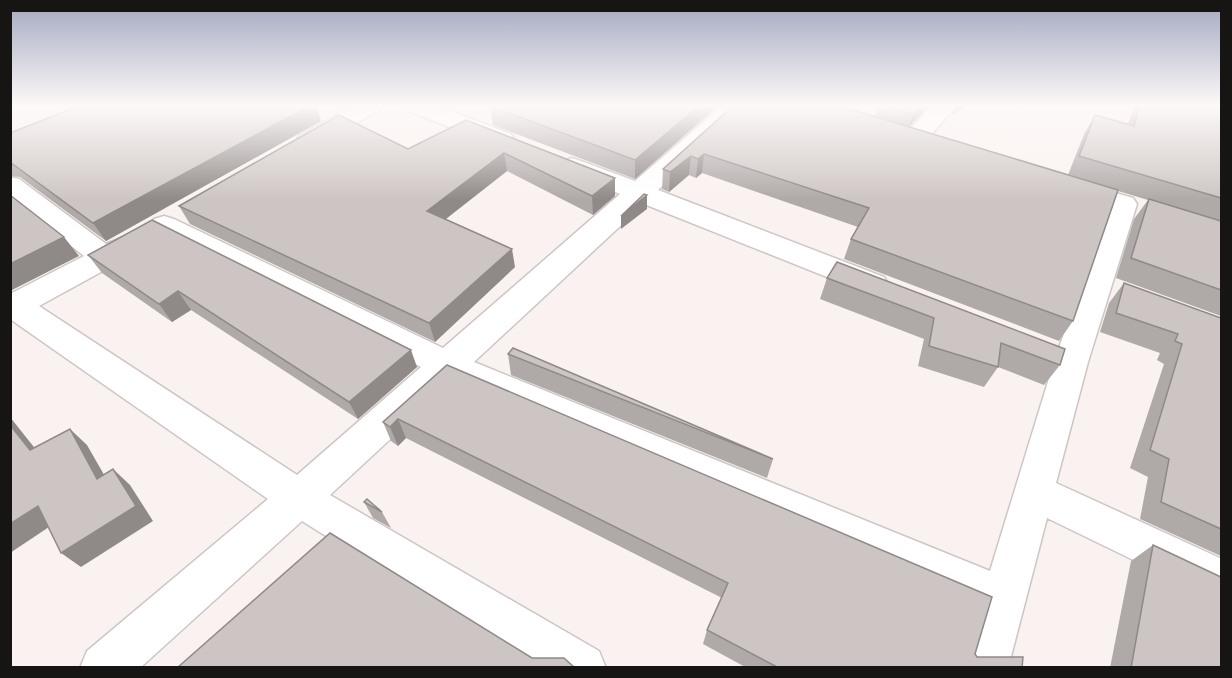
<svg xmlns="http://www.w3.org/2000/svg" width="1232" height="678" font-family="Karla,sans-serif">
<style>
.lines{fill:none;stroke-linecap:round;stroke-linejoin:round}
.street-casing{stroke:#cdc6c4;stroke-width:3}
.street{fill:#fff;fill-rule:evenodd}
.wall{fill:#afa9a8}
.shaded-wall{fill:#8f8a88}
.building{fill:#ccc5c3;stroke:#8f8a88;stroke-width:1.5}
</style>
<rect width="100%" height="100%" fill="#faf2f0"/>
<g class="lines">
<defs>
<g id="street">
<path d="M354,105H382L379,110L317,146L308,148L299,146L296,141L299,136Z"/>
<path d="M403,105H435L511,134L514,139L511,144L502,146L493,144L406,110Z"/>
<path d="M723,105H748L658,190L884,277L888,284L884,291L873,295L862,291L644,204L474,362L990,571L1054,362L1108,208L1062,194L1058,188L1062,182L1071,180L1133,198L1137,204L1088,362L1056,483L1222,559V603L1047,518L1008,668H960L978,611L452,382L330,495L599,651L606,668H537L302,521L140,668H80L87,651L268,499L10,319V294L84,256L10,198V177L19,179L106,244L133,233L143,235L147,242L143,249L39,306L297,475L421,367L154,231L150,225L154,219L164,216L174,219L443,348L620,194L563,171L559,166L563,161L572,158L581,161L635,181Z"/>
<path d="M933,105H957L923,144L914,146L905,144L902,139L905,134Z"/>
</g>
</defs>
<!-- street casing -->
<use href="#street" class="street-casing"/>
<!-- street -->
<use href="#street" class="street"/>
</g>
<!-- wall -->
<g class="wall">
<path d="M719,105L635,179L493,125L490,106Z"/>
<path d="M734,105L875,116L878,105H931L909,127L1068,175L1084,134L1095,115L1128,124L1135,105H1221V316L1116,278L1134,219L1148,200L1118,191L1073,321L1059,341L844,259L851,239L858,227L702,173L696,178L689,175L669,192L662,189L663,169Z"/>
<path d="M210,110L321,121L106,241L20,177L10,176V133Z"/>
<path d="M466,120L615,196L593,215L507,171L445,219L515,267L435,342L190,224L179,206L408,149Z"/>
<path d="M88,255L417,367L358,419L191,310L172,322L102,273Z"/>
<path d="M827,278L1060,365L1044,385L998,367L984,387L918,366L924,339L820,299Z"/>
<path d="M1124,283L1221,318V556L1140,519L1148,477L1130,468L1164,364L1157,360L1160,353L1100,332L1109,303Z"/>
<path d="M508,354L773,459L767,478L511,375Z"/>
<path d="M447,365L975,654L977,657L1022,668H747L703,644L707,630L722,598L406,438L398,446L391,441L383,422Z"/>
<path d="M364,502L382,512L391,528L373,518Z"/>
<path d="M1153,545L1221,668H1110L1131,561Z"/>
</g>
<!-- shaded-wall -->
<g class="shaded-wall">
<path d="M311,105H316L321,121L106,241L93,223Z"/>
<path d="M700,105H719L635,179V160Z"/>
<path d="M922,105H931L908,127L913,114Z"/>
<path d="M956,105H970L952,115Z"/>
<path d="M504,153L507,171L432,230L427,211Z"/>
<path d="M704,154L702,173L696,178L698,159Z"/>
<path d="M691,156L689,175L669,192L670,172Z"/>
<path d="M615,178V196L593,215L592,196Z"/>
<path d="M647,195V209L621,229V216Z"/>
<path d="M64,237L79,256L10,291V264Z"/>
<path d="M512,249L515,267L435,342L429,323Z"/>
<path d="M178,291L191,310L172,322L159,304Z"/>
<path d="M411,350L417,367L358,419L349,402Z"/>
<path d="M10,417L49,466L30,450L10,425Z"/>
<path d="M398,419L406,438L398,446L390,427Z"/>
<path d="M70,429L87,445L115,494L97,479Z"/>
<path d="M113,469L130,485L153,521L81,567L61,553Z"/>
<path d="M38,506L58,521L10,553V524Z"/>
</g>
<!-- building -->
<g class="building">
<path d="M81,105H202L210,110L221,105H311L93,223L10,162V133Z"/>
<path d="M492,105H700L635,160L490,106Z"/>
<path d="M734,105H837L1118,190L1073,321L851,239L869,208L704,154L698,159L691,156L670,172L663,169Z"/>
<path d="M881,105H922L913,114Z"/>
<path d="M1140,105H1221V198L1079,156L1095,115L1134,126Z"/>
<path d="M339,115L408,149L466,120L615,178L592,196L504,153L427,211L512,249L429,323L179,206Z"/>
<path d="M644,194L647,195L621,216Z"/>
<path d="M10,195L64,237L10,264Z"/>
<path d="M1149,199L1221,221V290L1131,258Z"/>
<path d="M152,220L411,350L349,402L178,291L159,304L88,255Z"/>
<path d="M837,262L1065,349L1060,365L1001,343L998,367L929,346L934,318L827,278Z"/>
<path d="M1124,283L1221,318V529L1161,502L1169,459L1150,450L1182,344L1175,341L1178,334L1116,313Z"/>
<path d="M513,348L773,459L508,354Z"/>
<path d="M447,365L992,597L975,654L977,657H1023L1022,668H779L707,630L728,583L398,419L390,427L383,422Z"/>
<path d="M10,425L30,450L70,429L97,479L113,469L136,506L61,553L38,506L10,524Z"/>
<path d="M367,499L382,512L364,502Z"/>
<path d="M330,533L532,658H564L575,668H177Z"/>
<path d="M1153,545L1221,577V668H1131Z"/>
</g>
<!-- sky -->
<linearGradient id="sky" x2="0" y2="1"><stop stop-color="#a3a8c0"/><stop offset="0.53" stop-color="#fdf9f8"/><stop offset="1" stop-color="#fdf9f8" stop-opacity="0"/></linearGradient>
<rect width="1232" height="200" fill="url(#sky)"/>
<!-- border -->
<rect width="1232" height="678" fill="none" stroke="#171414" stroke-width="24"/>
</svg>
